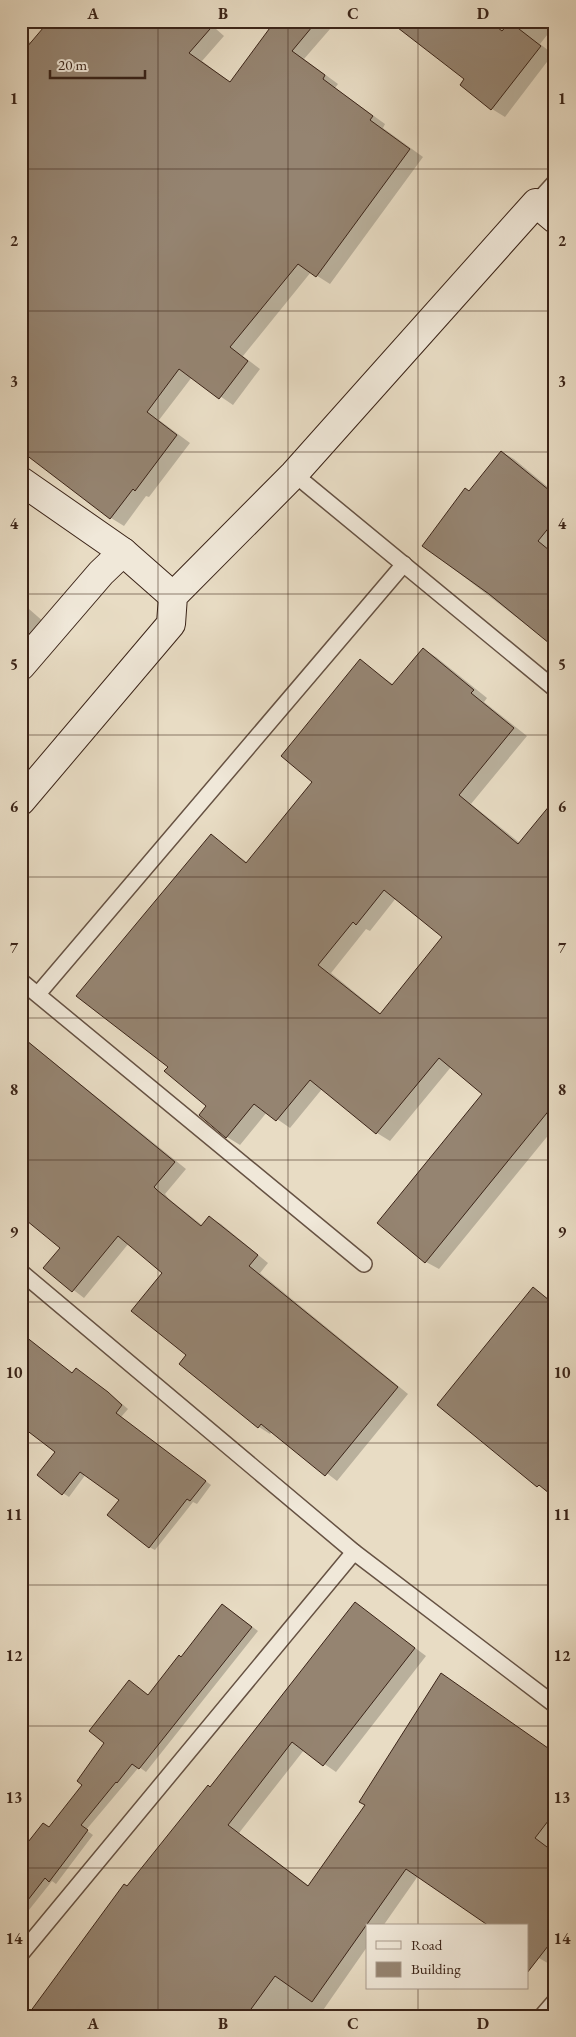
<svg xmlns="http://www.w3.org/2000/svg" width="576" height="2037" font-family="'EB Garamond',serif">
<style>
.shadow{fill:#0003;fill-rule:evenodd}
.building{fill:#958471;stroke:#3b2418;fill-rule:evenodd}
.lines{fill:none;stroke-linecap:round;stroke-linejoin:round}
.lane-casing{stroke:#665243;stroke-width:18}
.secondary-casing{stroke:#3b2418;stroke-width:30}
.lane{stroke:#f0e8d9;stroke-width:15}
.secondary{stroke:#f0e8d9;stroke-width:28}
.grid{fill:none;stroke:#3b2418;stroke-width:1;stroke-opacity:0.55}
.neatline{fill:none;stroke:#3b2418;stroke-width:2}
.grid-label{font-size:16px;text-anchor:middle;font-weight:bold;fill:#3b2418}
</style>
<rect width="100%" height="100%" fill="#e8dcc4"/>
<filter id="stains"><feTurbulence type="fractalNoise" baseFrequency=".004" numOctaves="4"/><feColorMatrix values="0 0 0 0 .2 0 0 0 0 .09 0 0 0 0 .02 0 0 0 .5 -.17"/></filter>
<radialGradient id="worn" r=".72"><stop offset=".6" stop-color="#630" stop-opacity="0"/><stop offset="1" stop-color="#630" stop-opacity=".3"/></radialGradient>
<!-- shadow -->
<g class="shadow">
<path d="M207,21L224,36L202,61L231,83L276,21H337L304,59L338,84L335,88L385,124L383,128L423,157L330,284L311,272L243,356L260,369L233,405L192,377L159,420L190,443L149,497L146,496L124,526L111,518L21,449V37L32,43Z"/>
<path d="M417,21H555V25L540,44L553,54L505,117L492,109Z"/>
<path d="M502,452L514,459L555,493V647L424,546Z"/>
<path d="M21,602L53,630L21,670Z"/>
<path d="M423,649L436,657L487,698L484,702L527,736L471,804L520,843L555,801V1127L439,1269L426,1262L484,1094L451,1067L390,1141L377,1133L322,1089L290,1128L267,1112L240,1145L227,1137L200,1115L208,1106L170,1067L211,835L248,863L314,782L360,661L394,685ZM396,898L443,937L381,1014L331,973L366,929L370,931Z"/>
<path d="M21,1036L186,1169L165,1194L169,1199L203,1226L209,1217L221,1224L268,1263L260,1273L408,1394L337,1481L272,1431L270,1434L259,1427L180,1363L187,1355L164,1273L129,1243L84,1298L45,1268L62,1248L21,1215Z"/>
<path d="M533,1289L555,1303V1497Z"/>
<path d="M30,1341L73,1374L77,1369L114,1397L128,1409L121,1417L211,1485L197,1504L193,1502L155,1550L149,1547L121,1500L86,1474L69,1497L63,1493L57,1452Z"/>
<path d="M355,1603L426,1656L336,1772L304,1750L239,1833L309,1886L366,1805L441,1674L555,1754V1835L547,1846L555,1852V1960L551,1965L539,1958L527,1926L418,1876L383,1926H367V1947L319,2016H28L127,1887L210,1787Z"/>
<path d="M223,1605L258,1631L146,1772L139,1767L86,1830L93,1835L56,1884L52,1881L21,1920V1854L50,1828L149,1696L182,1658Z"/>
</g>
<!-- building -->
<g class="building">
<path d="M49,21H217L189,53L230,82L275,21H317L292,51L325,75L323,79L373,116L370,120L410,149L316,277L298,264L230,347L248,361L219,399L179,369L147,412L177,435L135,491L133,489L110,519L21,451V54Z"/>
<path d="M389,21H489L502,31L510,22L541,46L491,110L460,85L464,79Z"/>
<path d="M501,451L555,495V520L538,541L555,555V648L489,594L422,546L465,488L469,491Z"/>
<path d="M423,648L474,690L471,693L514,728L459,795L518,844L555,799V1103L425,1263L377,1223L482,1094L439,1058L376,1134L310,1080L276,1121L254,1104L226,1138L199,1115L206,1106L164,1071L168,1067L76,996L211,834L246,863L312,782L281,756L360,659L392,685ZM384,890L442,937L380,1014L318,965L353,922L356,925Z"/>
<path d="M21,1036L175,1162L154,1187L157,1190L201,1226L209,1216L258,1255L249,1266L398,1387L325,1476L261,1424L258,1428L179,1364L186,1355L131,1311L162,1273L118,1236L72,1292L43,1268L60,1248L21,1216Z"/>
<path d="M533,1287L555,1305V1498L539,1485L537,1487L437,1405Z"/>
<path d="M21,1333L72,1373L76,1368L108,1392L122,1405L116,1413L206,1481L190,1501L187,1499L149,1548L107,1515L119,1500L80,1472L62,1495L37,1475L55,1452L21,1426Z"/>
<path d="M355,1602L415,1648L323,1766L292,1742L228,1825L308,1886L365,1805L359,1802L441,1673L555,1753V1812L535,1838L555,1853V1937L527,1973V1926H489L406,1869L312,2002L275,1976L246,2016H27L124,1884L127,1886L208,1785L210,1787Z"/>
<path d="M222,1604L252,1627L139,1769L132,1764L117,1783L116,1782L81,1825L88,1830L74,1849L49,1882L45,1878L21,1909V1851L43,1823L49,1827L82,1785L77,1781L104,1743L89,1731L129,1680L148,1695L179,1655L181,1657Z"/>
</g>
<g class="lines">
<defs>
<g id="lane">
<path d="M536,203L555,182"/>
<path d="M294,474L555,689"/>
<path d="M21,981L364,1264"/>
<path d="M38,994L404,564"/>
<path d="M21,1272L354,1552L555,1705"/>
<path d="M21,1954L354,1552"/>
<path d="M542,2016L555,2001"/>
</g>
<g id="secondary">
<path d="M21,481L123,552L173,596"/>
<path d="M21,666L101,573L123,552"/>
<path d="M21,801L171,624L173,596L294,474L536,203L555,219"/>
</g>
</defs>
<!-- lane casing -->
<use href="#lane" class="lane-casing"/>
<!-- secondary casing -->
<use href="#secondary" class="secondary-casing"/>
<!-- lane -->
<use href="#lane" class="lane"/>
<!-- secondary -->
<use href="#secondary" class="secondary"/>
</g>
<!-- grid -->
<path class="grid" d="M158,21V2016M288,21V2016M418,21V1926M21,169H555M21,311H555M21,452H555M21,594H555M21,735H555M21,877H555M21,1018H555M21,1160H555M21,1302H555M21,1443H555M21,1585H555M21,1726H555M21,1868H555M418,1988V2016"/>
<!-- margin -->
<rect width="576" height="2037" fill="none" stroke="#e8dcc4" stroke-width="55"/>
<!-- legend -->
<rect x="366" y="1924" width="162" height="65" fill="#f0e8d9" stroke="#a89a8c"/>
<rect x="376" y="1941" width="25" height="8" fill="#f0e8d9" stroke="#a89a8c"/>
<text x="411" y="1950" font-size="15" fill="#3b2418">Road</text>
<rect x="376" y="1962" width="25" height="15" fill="#958471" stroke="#a89a8c"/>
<text x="411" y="1974" font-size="15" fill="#3b2418">Building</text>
<!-- scale -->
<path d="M50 70v8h95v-8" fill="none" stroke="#3b2418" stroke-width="2.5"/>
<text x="58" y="70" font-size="15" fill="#3b2418" stroke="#f0e8d9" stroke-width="4" paint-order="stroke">20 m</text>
<rect x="28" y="28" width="520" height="1982" class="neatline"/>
<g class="grid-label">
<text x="93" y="19">A</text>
<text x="223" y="19">B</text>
<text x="353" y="19">C</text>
<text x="483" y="19">D</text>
<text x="14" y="104">1</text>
<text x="562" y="104">1</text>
<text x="14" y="246">2</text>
<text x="562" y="246">2</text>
<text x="14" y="387">3</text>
<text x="562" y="387">3</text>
<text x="14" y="529">4</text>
<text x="562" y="529">4</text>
<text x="14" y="670">5</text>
<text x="562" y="670">5</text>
<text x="14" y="812">6</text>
<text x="562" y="812">6</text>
<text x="14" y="953">7</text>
<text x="562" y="953">7</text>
<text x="14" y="1095">8</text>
<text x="562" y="1095">8</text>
<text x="14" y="1237">9</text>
<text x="562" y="1237">9</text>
<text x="14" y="1378">10</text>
<text x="562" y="1378">10</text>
<text x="14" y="1520">11</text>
<text x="562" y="1520">11</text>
<text x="14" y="1661">12</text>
<text x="562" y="1661">12</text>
<text x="14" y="1803">13</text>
<text x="562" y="1803">13</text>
<text x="14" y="1944">14</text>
<text x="562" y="1944">14</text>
<text x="93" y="2029">A</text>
<text x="223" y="2029">B</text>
<text x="353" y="2029">C</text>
<text x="483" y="2029">D</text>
</g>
<rect width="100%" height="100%" filter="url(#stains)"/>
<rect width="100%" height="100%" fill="url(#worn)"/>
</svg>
